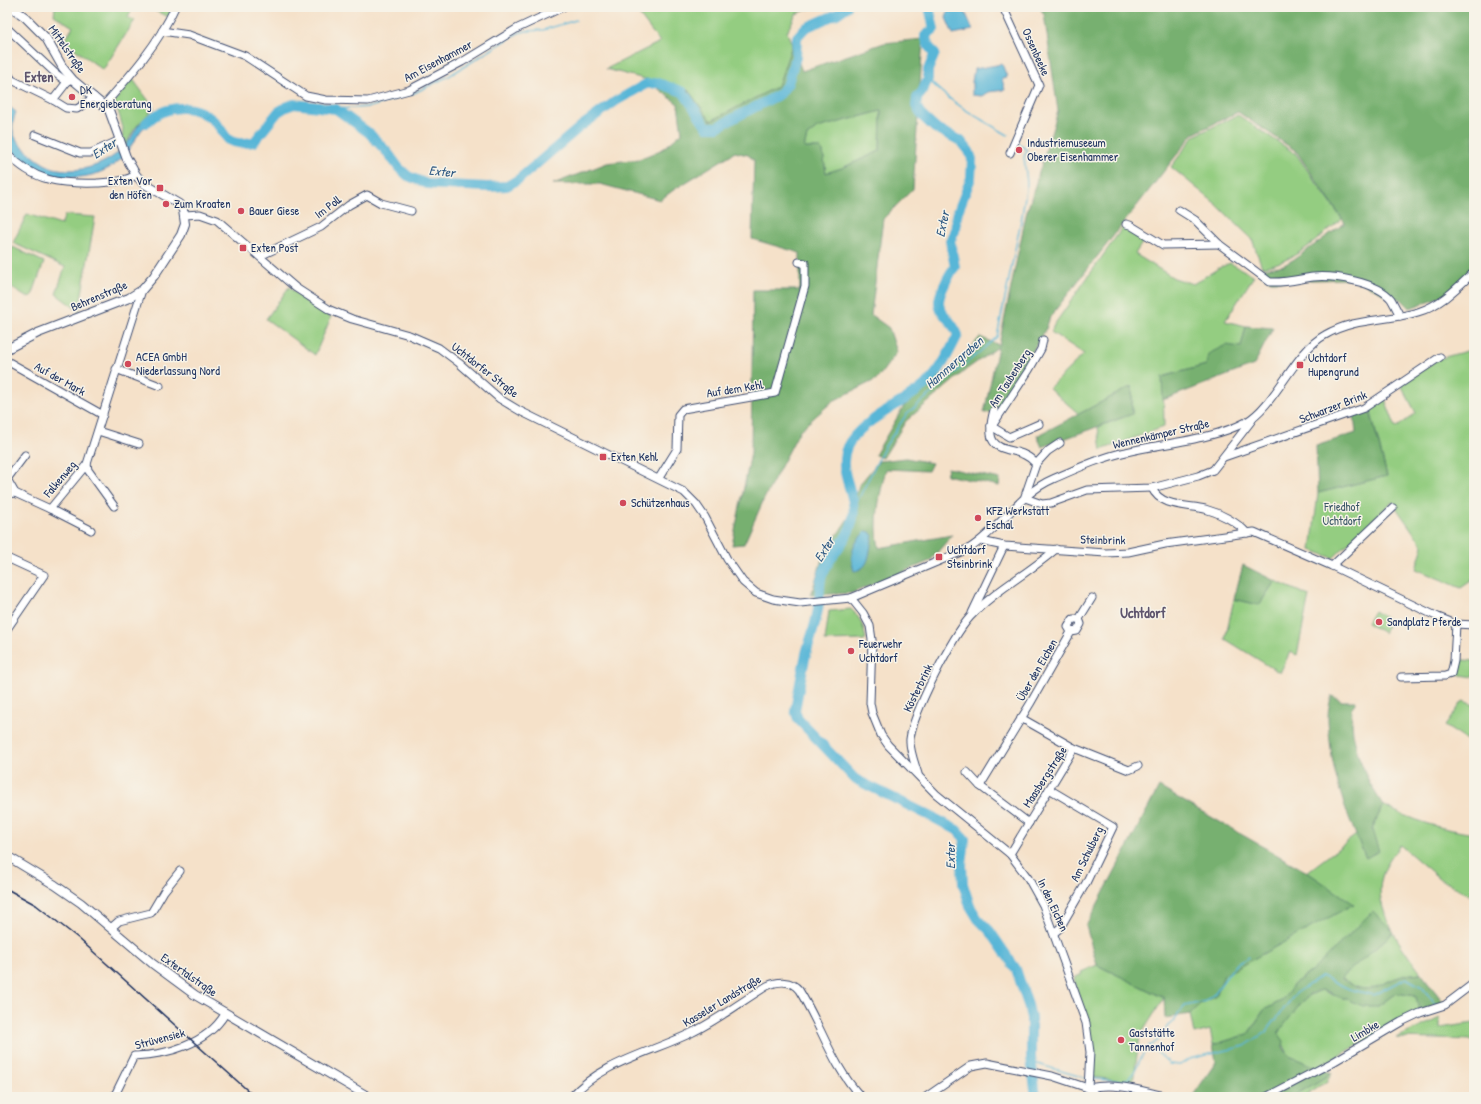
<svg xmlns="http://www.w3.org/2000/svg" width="1481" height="1104" font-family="'Patrick Hand',sans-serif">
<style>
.green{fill:#94cd81;stroke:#587e70}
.forest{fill:#77b06f;stroke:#497066;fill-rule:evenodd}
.water{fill:#59b6d7;stroke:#3a729a}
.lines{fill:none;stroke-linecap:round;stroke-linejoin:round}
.stream{stroke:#59b6d7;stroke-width:1.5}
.river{stroke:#59b6d7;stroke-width:10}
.minor-casing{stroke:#3c4a6e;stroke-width:9}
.major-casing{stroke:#3c4a6e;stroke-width:10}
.minor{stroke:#fff;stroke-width:7}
.major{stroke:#fff;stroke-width:8}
.rail{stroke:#1b2f5e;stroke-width:1.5}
.poi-dot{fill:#d1495b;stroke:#f7f3e8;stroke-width:1.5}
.labels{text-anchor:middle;stroke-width:3;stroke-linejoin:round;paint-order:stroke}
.street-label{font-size:12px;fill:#1b2f5e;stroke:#f7f3e8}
.poi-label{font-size:12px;fill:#1b2f5e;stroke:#f7f3e8;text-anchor:start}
.park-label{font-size:12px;fill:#395667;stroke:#f7f3e8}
.water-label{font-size:13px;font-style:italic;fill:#2e5882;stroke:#f7f3e8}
.quarter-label{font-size:14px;font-weight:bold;fill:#5d546d;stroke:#f7f3e8}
</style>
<rect width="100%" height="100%" fill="#f7f3e8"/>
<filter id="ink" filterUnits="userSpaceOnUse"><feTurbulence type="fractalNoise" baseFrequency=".025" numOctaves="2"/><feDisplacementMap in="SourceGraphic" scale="8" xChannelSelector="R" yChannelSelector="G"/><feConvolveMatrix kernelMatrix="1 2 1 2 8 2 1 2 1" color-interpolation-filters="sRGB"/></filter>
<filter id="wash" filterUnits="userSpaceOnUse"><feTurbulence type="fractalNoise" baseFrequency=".012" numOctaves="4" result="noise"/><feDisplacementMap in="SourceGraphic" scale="16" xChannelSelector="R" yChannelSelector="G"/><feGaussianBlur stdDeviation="0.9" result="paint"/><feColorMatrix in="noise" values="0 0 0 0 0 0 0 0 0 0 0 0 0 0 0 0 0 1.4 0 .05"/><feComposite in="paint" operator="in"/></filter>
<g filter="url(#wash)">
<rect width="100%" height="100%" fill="#f5e1c9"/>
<!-- green -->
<g class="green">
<path d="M55,7H133L128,18L135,20L103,70L64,41L73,27L54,15Z"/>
<path d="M146,7H173L169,17Z"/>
<path d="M633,7H814L796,14L787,32L792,45L778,86L711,121L688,90L606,69L660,42Z"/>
<path d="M132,78L154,108L135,128L125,146L122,140L123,128L115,101Z"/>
<path d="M881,111L880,151L842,168L826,173L823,152L820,148H804L807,136L817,128Z"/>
<path d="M1238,115L1296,154L1342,219C1317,239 1295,262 1262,267L1252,239L1216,204L1171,167L1194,136Z"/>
<path d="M27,214L61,225L65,215L95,217L79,311L56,294L65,267L13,243Z"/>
<path d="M1123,227L1144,240L1135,254L1174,278L1193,284L1219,268L1230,263L1254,276L1225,321L1246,326L1241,347L1206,365L1163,377L1164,427L1101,450L1098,427L1132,414V386L1079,414L1049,388L1084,354L1051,332L1054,325Z"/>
<path d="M13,247L44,262L32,296L26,297L7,285V257Z"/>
<path d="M289,287L305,301L331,317L315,355L266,319Z"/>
<path d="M1474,349V579L1461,588L1416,569L1423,546L1392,502L1333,558L1311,550L1318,493L1387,476L1370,409L1385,399L1396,428L1416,413L1401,385L1438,359Z"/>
<path d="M1275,581L1309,596L1297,655L1290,652L1280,673L1225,639L1234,599L1259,605Z"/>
<path d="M851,609C861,618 864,628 866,640L825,641L829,611Z"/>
<path d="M1374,611L1391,621L1384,633L1367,623Z"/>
<path d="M1456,659L1474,661V677L1454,674Z"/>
<path d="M1463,701L1474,705V745L1445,726Z"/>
<path d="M1383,805C1411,821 1442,829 1474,834V897L1440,879L1400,845C1394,854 1385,865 1382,877C1372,907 1403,950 1421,973C1414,974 1406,974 1399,977C1372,987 1369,998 1340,978L1394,932L1312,971L1295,983L1281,1001L1264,1010L1248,1034L1213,1045L1210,1030L1194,1034L1190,1014L1200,1004L1216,996L1224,975L1353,904L1307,872L1356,835L1366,858L1372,830Z"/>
<path d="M1097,965L1164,998L1140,1036L1133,1082L1092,1077L1093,1055L1074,978L1082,974L1081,972Z"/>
<path d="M1321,990L1342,998L1378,1006L1396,993L1416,996L1419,1011L1317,1068L1289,1056L1278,1033C1288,1016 1302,997 1321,990Z"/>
<path d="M1440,1018V1028L1474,1023V1040L1396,1038Z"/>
<path d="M1332,1073L1327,1081L1302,1097H1292Z"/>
</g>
<!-- forest -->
<g class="forest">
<path d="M1039,7H1474V267L1445,295L1410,308L1401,299L1391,298L1355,279L1271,281L1263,275V269L1284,265L1296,258L1345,223L1296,151L1238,112L1193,134L1050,317L1046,329L996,412L984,413L998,347L967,369L906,421L883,458L875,455L904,406L958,363L980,337L999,345L1026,215L1058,111L1044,14Z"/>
<path d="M923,39L913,189L883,219L871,315L889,328L897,352L877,379L833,401L800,430L764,499L744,544L732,545L751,453L753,290H800V253L752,239L754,160L748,155L735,152L675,189L660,200L600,184H553L607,163L639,159L663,149L682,133L678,104L646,79L688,90L711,121L778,86L792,45L802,71L884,43ZM881,111L880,151L842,168L826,173L823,152L820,148H804L807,136L817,128Z"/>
<path d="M1246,326L1273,328L1254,365L1163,400L1162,377L1206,365L1208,354L1226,345L1241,347Z"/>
<path d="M1132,386V414L1042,447L1037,436Z"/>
<path d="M1369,407L1387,476L1318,493L1316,446L1356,433L1354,416Z"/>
<path d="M906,458L932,463L928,471L886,469C879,497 874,520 879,548L952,535L930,561L852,593L811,595L823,556L849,517L859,485L879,461Z"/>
<path d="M948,468L1000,479L999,486L946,475Z"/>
<path d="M1243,565L1275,581L1259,605L1234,599Z"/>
<path d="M1332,696L1342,701H1356L1351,710L1353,733L1358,755L1370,784L1383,805L1372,830L1379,851L1366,858C1349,820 1334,783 1330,741C1328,725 1326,711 1332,696Z"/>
<path d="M1159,787L1307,872L1354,904L1224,975L1216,996L1200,1004L1190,1014L1165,1018L1164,998L1097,965L1086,926Z"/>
<path d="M1373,911L1394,932L1341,978C1369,998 1373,986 1399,977C1406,974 1414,974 1421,973L1444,1003L1419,1011L1416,996L1396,993L1378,1006H1363L1329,992L1321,990L1311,994L1302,1002L1278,1033L1284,1041L1283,1047L1289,1056L1332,1073L1292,1097H1192L1216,1062L1213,1045L1248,1034L1264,1010L1281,1001L1295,983L1312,971Z"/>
</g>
<!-- water -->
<g class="water">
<path d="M954,7H963L973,30L953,34L946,18L948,11Z"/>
<path d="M1002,64L1007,77L1002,79L1005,90L988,92L982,96L972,95V82L974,69Z"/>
<path d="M7,105L16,112C10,128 12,137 24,148C33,156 45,167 58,169C83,173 108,164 125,146C139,130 132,124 156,114C152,122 145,125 140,132C132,144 126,156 114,165C79,188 32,178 7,145Z"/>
<path d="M866,531L870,532L873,536C868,551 872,568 854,571C849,554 853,543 866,531Z"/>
</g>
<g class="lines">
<!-- stream -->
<g class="stream">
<path d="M931,10L936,7"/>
<path d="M928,79C950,103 980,119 1008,135"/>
<path d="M336,109L370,107L414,93L449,76L518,33L526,31L543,30L576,20"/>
<path d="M854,508L884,448L906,415L997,337L1022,216L1027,183L1024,157L1027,150L1018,143"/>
<path d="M1149,1045L1168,1062"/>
<path d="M1031,1062L1085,1078"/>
<path d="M1169,1064L1180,1065L1189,1059L1245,1046L1267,1031L1296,993L1322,976L1349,989L1373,995L1406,978L1422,987L1435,1004H1436"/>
<path d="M1093,1079L1122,1081L1129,1078L1134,1072L1145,1050L1157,1041L1180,1012L1185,1006L1206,1001L1214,994L1235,965L1249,957"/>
</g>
<!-- river -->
<g class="river">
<path d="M929,7L934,29L925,36L929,47L935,53L928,70V79L922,92L917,98L916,106L922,116L935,128L961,141L969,151L972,159L971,178L957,214L955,231L950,241L955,267C947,276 949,276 944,286C930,314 949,312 958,335C948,354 941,371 925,385C902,405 860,420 847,447C836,472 858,494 853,518C849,542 827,556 821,579C819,589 820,600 818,609C816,623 811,637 807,650C802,670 799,690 795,710L798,719L855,779L936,819L957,830L965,839L962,865L963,884L970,906L978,919L990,931L1016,969L1028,1005L1031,1018V1058L1036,1097"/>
<path d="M146,123C166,104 195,102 216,123C221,128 224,136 229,140C238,145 245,143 254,142L278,112L286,107L294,104L336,109L369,133L388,153L399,168L408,176L427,184L487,187L507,186L519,179L580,127L616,101L646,84L658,83L683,92L707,127H717L780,94L788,83L796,57L797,37L805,28L837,14L847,7"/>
</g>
</g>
</g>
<g filter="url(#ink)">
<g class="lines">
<defs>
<g id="minor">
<path d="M1003,7L1039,85L1010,153"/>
<path d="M7,28L55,73L67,82L71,78"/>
<path d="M162,31L189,35L245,56L306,96L326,100L368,101L409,90L462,62L518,28L563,7"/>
<path d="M7,72L12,80L53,100L66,108L77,109L94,97"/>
<path d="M53,100L67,82"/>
<path d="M104,105C130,76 159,43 175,7"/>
<path d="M35,135L80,153H91L120,140"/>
<path d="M7,153C34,182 60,184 97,183C112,182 124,182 136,175"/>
<path d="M1179,210L1195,220L1219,244L1270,282C1285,283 1299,279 1313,277C1334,275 1377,282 1391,299C1394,304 1397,310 1400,316"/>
<path d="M185,215L200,214L217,220L296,288L330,310L352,319L409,335L439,348L459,363L500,399L520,411L684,492L696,504L705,517L727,559L743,582L756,593L773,599L800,603L851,598L970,548C1000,529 1020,493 1053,479C1076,469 1102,457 1126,452C1164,443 1212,440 1246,422C1275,406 1295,351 1325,335C1356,317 1385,322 1418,312C1441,305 1457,288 1474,272"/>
<path d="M1126,224L1130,225L1163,245L1219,244"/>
<path d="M260,256L321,227L349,205L367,195L381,203L411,211"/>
<path d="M7,361L103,415"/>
<path d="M116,369L160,386"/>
<path d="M994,410C979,464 1018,440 1036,464L1025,496"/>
<path d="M991,426L1009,437L1039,424"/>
<path d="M992,426L1029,370L1041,349L1043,340"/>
<path d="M98,431L139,444"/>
<path d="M1224,457L1364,408L1440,357"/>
<path d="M1036,464L1048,451L1060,443"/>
<path d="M659,478L677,449L678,415L683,409L775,393L805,286V263L799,262"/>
<path d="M7,479L15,493L50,509L87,464"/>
<path d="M7,479L25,455"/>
<path d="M1152,488C1160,507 1188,505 1205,509C1220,513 1237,522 1247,533"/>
<path d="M7,494L15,493"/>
<path d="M1025,498L1042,504L1051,503L1087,490L1152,488L1198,476L1213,470L1252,420"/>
<path d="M114,506L88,470L87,464L142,290"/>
<path d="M50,509L91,530"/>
<path d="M981,541L1004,546L1106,553L1128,552L1165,544L1254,532L1332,566L1438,617L1456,624L1474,625"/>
<path d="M7,558L44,575L7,629"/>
<path d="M1332,566L1393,508"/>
<path d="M851,598L863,613L870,626L872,640L870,703L872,713L881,735L888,745L936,794L1010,854L1028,878L1043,905L1086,1023L1090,1052L1088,1088"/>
<path d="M972,613L1004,546"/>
<path d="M1079,619L1092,598"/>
<path d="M1401,677L1445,676L1451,674L1454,661L1456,624"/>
<path d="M1021,718L1074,748L1129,770L1138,766"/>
<path d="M967,772L980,786L1029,823"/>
<path d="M918,774C915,764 909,749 910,739C913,713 952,637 970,617C995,590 1029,573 1056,549"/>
<path d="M980,786L1030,704L1071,632L1077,631L1081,624L1079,619H1073L1068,627L1071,632"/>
<path d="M1049,789L1113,827L1086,883L1060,928L1054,933"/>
<path d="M1010,854L1074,748"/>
<path d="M111,928L119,921L151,913L164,891L180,871"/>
<path d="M1088,1088C1119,1082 1140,1091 1170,1097"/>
<path d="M114,1097L134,1056C167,1055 207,1044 225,1014"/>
<path d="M571,1097C602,1062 650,1053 691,1033C718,1020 742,1001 767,986C778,981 791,980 799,990C822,1027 831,1064 861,1097"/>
<path d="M926,1097L971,1066L987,1063L1052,1076L1088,1088L1098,1097"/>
<path d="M1266,1097L1333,1062L1401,1022L1420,1013L1445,1005L1474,983"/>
</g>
<g id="major">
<path d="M7,349L38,333L129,298L142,290L154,276L181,235L185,224L183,210L179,204L143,183L136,175L126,157L109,110L73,80L63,68L46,38L25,17L11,7"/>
<path d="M7,856L55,885L81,903L153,964L195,995L369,1097"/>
</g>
</defs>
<!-- minor casing -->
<use href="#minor" class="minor-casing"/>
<!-- major casing -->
<use href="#major" class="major-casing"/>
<!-- minor -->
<use href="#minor" class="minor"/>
<!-- major -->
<use href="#major" class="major"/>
<!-- rail -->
<path class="rail" d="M7,889L36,905L78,938L255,1097"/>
</g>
</g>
<!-- markers -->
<g class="poi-dot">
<circle cx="72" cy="97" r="4"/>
<circle cx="1019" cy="150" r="4"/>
<rect x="156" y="184" width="8" height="8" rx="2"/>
<circle cx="166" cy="204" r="4"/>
<circle cx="241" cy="211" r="4"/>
<rect x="239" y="244" width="8" height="8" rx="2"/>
<circle cx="128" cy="364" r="4"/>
<rect x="1296" y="361" width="8" height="8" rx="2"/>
<rect x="599" y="453" width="8" height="8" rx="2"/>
<circle cx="623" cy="503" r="4"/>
<circle cx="978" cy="518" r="4"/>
<rect x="935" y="553" width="8" height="8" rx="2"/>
<circle cx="1379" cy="622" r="4"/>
<circle cx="851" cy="651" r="4"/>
<circle cx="1121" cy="1040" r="4"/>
</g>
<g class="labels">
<!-- street labels -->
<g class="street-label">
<text transform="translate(67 49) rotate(55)" y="4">Mittelstraße</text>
<text transform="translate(1036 52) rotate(66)" y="4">Ossenbeeke</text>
<text transform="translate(438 61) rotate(-28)" y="4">Am Eisenhammer</text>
<text transform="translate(328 207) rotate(-37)" y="4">Im Poll</text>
<text transform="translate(99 296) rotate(-23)" y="4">Behrenstraße</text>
<text transform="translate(485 370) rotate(38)" y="4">Uchtdorfer Straße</text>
<text transform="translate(1010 378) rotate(-57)" y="4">Am Taubenberg</text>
<text transform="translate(60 379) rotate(29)" y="4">Auf der Mark</text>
<text transform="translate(735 389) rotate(-9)" y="4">Auf dem Kehl</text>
<text transform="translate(1333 407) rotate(-21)" y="4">Schwarzer Brink</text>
<text transform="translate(1161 434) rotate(-13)" y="4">Wennenkämper Straße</text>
<text transform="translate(60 479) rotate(-50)" y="4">Falkenweg</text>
<text transform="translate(1103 540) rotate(1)" y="4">Steinbrink</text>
<text transform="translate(1037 670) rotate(-60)" y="4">Über den Eichen</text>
<text transform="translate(918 688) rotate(-64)" y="4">Kösterbrink</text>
<text transform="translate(1045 777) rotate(-57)" y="4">Maasbergstraße</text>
<text transform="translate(1087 854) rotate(-64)" y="4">Am Schulberg</text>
<text transform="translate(1053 905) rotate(65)" y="4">In den Eichen</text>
<text transform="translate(189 975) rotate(35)" y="4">Extertalstraße</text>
<text transform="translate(722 1001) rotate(-31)" y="4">Kasseler Landstraße</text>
<text transform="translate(1365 1031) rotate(-30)" y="4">Limbke</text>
<text transform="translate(160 1039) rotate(-15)" y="4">Strüvensiek</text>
</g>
<!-- poi labels -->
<g class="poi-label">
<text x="80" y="94">DK<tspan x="80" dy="14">Energieberatung</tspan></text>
<text x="1027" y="147">Industriemuseeum<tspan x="1027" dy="14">Oberer Eisenhammer</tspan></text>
<text x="152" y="185" text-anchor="end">Exten Vor<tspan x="152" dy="14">den Höfen</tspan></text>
<text x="174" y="208">Zum Kroaten</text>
<text x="249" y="215">Bauer Giese</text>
<text x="251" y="252">Exten Post</text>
<text x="136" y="361">ACEA GmbH<tspan x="136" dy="14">Niederlassung Nord</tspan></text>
<text x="1308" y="362">Uchtdorf<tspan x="1308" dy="14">Hupengrund</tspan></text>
<text x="611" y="461">Exten Kehl</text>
<text x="631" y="507">Schützenhaus</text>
<text x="986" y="515">KFZ Werkstatt<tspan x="986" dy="14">Eschal</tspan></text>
<text x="947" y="554">Uchtdorf<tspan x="947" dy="14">Steinbrink</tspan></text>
<text x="1387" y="626">Sandplatz Pferde</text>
<text x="859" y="648">Feuerwehr<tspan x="859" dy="14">Uchtdorf</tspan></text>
<text x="1129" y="1037">Gaststätte<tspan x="1129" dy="14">Tannenhof</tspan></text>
</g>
<!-- park labels -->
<g class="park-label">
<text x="1342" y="511">Friedhof<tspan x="1342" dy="14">Uchtdorf</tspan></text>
</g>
<!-- water labels -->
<g class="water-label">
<text transform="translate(104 148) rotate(-33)" y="5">Exter</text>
<text transform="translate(442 171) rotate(6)" y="5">Exter</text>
<text transform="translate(942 224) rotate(-78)" y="5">Exter</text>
<text transform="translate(954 362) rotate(-41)" y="5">Hammergraben</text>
<text transform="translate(824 549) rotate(-57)" y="5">Exter</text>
<text transform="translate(950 856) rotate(-90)" y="5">Exter</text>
</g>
<!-- quarter labels -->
<g class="quarter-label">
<text x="39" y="82">Exten</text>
<text x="1143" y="618">Uchtdorf</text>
</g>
</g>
<!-- margin -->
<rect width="1481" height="1104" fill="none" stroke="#f7f3e8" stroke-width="24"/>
</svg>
